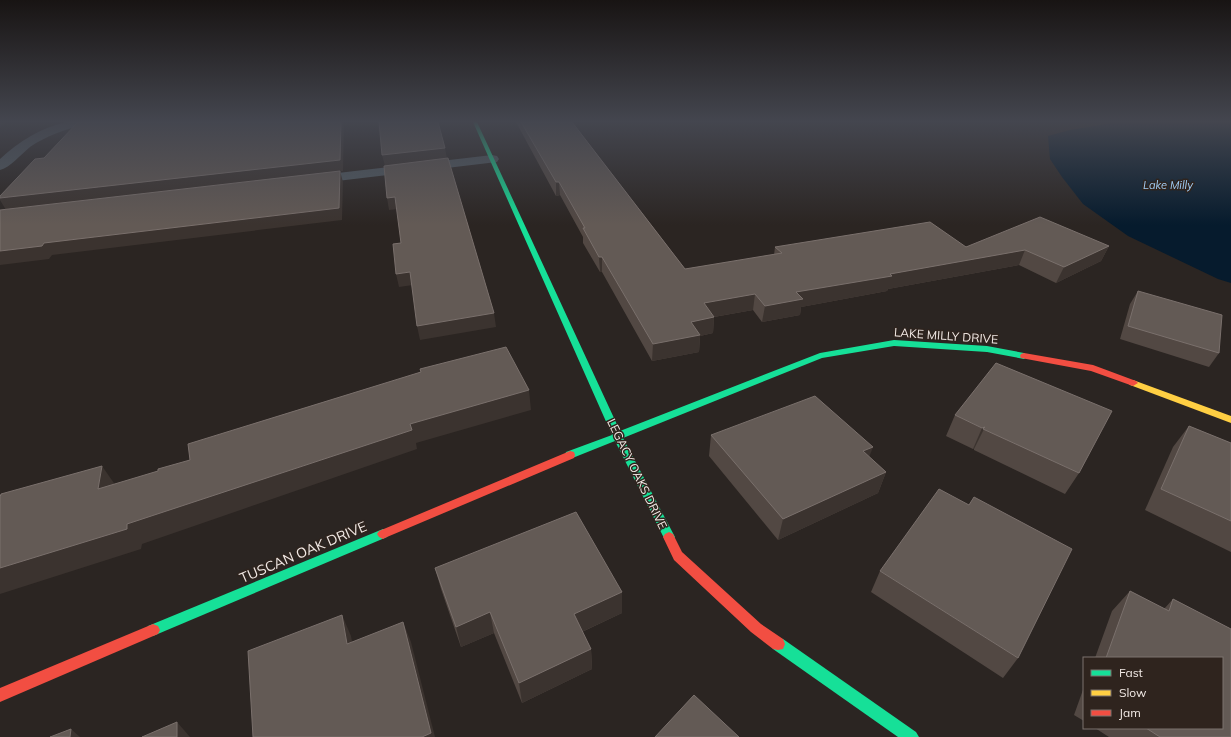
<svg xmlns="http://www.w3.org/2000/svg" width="1231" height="737" font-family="Mulish,sans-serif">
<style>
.water{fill:#061b2d}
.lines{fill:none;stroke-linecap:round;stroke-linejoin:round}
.street{fill:#515b62;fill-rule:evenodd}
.fast{fill:#16e098;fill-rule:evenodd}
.slow{fill:#ffcf43;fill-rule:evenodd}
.jam{fill:#f24e42;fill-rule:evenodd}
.wall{fill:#524843}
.shaded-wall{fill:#3b332f}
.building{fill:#635a55;stroke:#7a706c}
.labels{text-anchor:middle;stroke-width:3;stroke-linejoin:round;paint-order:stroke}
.far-water-label{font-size:11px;font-style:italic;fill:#a0ccf5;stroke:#2f241e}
.street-label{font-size:12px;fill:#f2eae6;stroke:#2f241e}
.near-street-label{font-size:14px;fill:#f2eae6;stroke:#2f241e}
</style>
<rect width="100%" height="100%" fill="#2b2522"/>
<!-- water -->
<path class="water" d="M1119,122H1231V283L1218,279L1128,236L1083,204L1062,177L1050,159L1048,136L1070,130Z"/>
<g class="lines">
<!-- street -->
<g class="street">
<path d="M66,122H84L82,125C64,130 46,136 30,147C21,154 11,167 0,170V159C19,141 41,128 66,122Z"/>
<path d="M492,155L497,156L499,159L497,162L312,184L307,183L305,180L307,177L312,176Z"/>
</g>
<!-- fast -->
<g class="fast">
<path d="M473,122H477L620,431L820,353L894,340L987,346L1024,353L1028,356L1024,359L987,352L894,346L822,358L623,438L675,537L673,540L669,542L665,540L615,441L570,459L566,458L565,455L566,452L612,435Z"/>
<path d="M383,529L387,531L389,534L387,537L153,636L148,634L146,630L148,626Z"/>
<path d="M778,638L783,639L916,732L919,737H898L773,649L771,644L773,639Z"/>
</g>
<!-- slow -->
<path class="slow" d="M1133,380L1231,416V423L1130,385L1128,383L1130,381Z"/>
<!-- jam -->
<g class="jam">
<path d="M1024,353L1093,365L1136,381L1138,383L1133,386L1091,371L1021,358L1020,356L1021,354Z"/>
<path d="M570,451L574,452L575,455L574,458L387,537L383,539L379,537L377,534L379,531Z"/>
<path d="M669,532L673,534L682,552L761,624L783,639L785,644L783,649L778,650L773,649L751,632L674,560L663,537L665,534Z"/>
<path d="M153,624L158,626L160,630L158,634L0,702V688Z"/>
</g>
</g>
<!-- wall -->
<g class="wall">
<path d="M516,122H572L685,269L774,255L775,247L1109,246L1101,261L1056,283L1019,265L888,289L887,291L801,307L800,315L762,322L753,310L714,317L713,333L700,336L699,352L652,361L602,272H600L583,243V237L560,195L556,196Z"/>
<path d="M1138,291L1219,353L1209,367L1120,339L1130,304Z"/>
<path d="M955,415L1079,473L1065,494L974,450V449H973L946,436Z"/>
<path d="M1189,426L1231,443V552L1145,510L1173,447Z"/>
<path d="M711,435L869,457L886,472L878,493L778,540L709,456Z"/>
<path d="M435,568L622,613L582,632L591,649L592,669L522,703L494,633L461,647L441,589Z"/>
<path d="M880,571L1018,658L1003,678L871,592Z"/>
<path d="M1130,591L1164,609L1173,599L1231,629V737H1109L1095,728H1222V658H1095L1112,611Z"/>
<path d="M1084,687V721L1074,715Z"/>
</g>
<!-- shaded-wall -->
<g class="shaded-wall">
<path d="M0,122H7L0,127Z"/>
<path d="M341,122H344L343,171H340L343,182L342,220L52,255L49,259L0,265V251L6,210L0,200V198Z"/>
<path d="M445,148L447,159L385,166L382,155Z"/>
<path d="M556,182H559L560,195L556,196Z"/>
<path d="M395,197L398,209L389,210L387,198Z"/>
<path d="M1109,246L1101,261L1056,283L1064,267Z"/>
<path d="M1025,250L1019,265L888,289L887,291L801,307L800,315L762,322L765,306L796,292L890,274Z"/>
<path d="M599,257H602V272H600Z"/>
<path d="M410,272L413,285L399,287L396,274Z"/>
<path d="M755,294L753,310L702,319L704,303Z"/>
<path d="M494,313L496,327L420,340L417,326Z"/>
<path d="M714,317L713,333L700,336L699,352L652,361L653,344L691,322Z"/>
<path d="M529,390L531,410L416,443L417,449L142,544L141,549L0,594V568L410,424Z"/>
<path d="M985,427L974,449H973L982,428Z"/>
<path d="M873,447L865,468L863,451Z"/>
<path d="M102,466L116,486L98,489Z"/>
<path d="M886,472L878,493L778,540L783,519Z"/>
<path d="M622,592V613L575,635L574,614Z"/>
<path d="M490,612L494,633L461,647L456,627Z"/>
<path d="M342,615L351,636L356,664L347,644Z"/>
<path d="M403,622L411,642L435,737H422Z"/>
<path d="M591,649L592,669L522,703L519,683Z"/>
<path d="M177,722L190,737H177Z"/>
<path d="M71,729L80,737H70Z"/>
</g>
<!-- building -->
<g class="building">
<path d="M78,122H341L340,160L0,198V196L35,159L44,158Z"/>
<path d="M379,122H438L445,148L382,155Z"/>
<path d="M521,122H572L685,269L782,253L775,247L930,222L966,247L1040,217L1109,246L1064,267L1025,250L890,274L892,276L796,292L803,299L765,306L755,294L704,303L714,317L691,322L700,335L653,344L602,257H599L583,228H585L559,182H556Z"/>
<path d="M448,158L494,313L417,326L410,272L396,274L393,244L401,243L395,197L387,198L384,166Z"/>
<path d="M340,171L339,208L44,243L42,246L0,251V210Z"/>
<path d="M1138,291L1222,315L1219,353L1128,326Z"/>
<path d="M506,347L529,390L410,424L412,430L127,524V529L0,568V497L1,494L102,466L98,489L158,471V469L190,460L188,444L421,372L420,369Z"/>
<path d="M996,363L1112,411L1079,473L983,429L985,427L982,428L955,415Z"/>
<path d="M815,396L873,447L863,451L886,472L783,519L711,435Z"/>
<path d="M1189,426L1231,443V521L1161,489Z"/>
<path d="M939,489L969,505L974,497L1072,549L1018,658L880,571Z"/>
<path d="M576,512L622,592L574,614L591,649L519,683L490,612L456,627L435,568Z"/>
<path d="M1130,591L1169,611L1173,599L1231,629V737H1160L1146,728H1222V658H1106Z"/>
<path d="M342,615L347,644L403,622L431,733L422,737H253L248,651Z"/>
<path d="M694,695L739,737H655Z"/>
<path d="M177,722V737H142Z"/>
<path d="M71,729L70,737H50Z"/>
</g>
<!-- sky -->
<linearGradient id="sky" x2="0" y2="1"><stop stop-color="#181413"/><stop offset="0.54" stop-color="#44464f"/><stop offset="1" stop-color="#44464f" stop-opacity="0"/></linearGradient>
<rect width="1231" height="225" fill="url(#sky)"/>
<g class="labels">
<!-- far-water labels -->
<g class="far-water-label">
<text x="1168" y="189">Lake Milly</text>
</g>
<!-- street labels -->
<g class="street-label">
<text transform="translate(946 336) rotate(4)" y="4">LAKE MILLY DRIVE</text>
<text transform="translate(637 474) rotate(64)" y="4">LEGACY OAKS DRIVE</text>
</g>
<!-- near-street labels -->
<g class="near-street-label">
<text transform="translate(303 552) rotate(-23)" y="5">TUSCAN OAK DRIVE</text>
</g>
</g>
<!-- legend -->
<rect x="1083" y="657" width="140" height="72" fill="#2f241e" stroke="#7d736e"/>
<rect x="1091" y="670" width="20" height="6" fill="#16e098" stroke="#7d736e"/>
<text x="1119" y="677" font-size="12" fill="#f2eae6">Fast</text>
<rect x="1091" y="690" width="20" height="6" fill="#ffcf43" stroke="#7d736e"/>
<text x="1119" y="697" font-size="12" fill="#f2eae6">Slow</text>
<rect x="1091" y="710" width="20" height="6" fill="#f24e42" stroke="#7d736e"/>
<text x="1119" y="717" font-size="12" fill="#f2eae6">Jam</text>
</svg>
